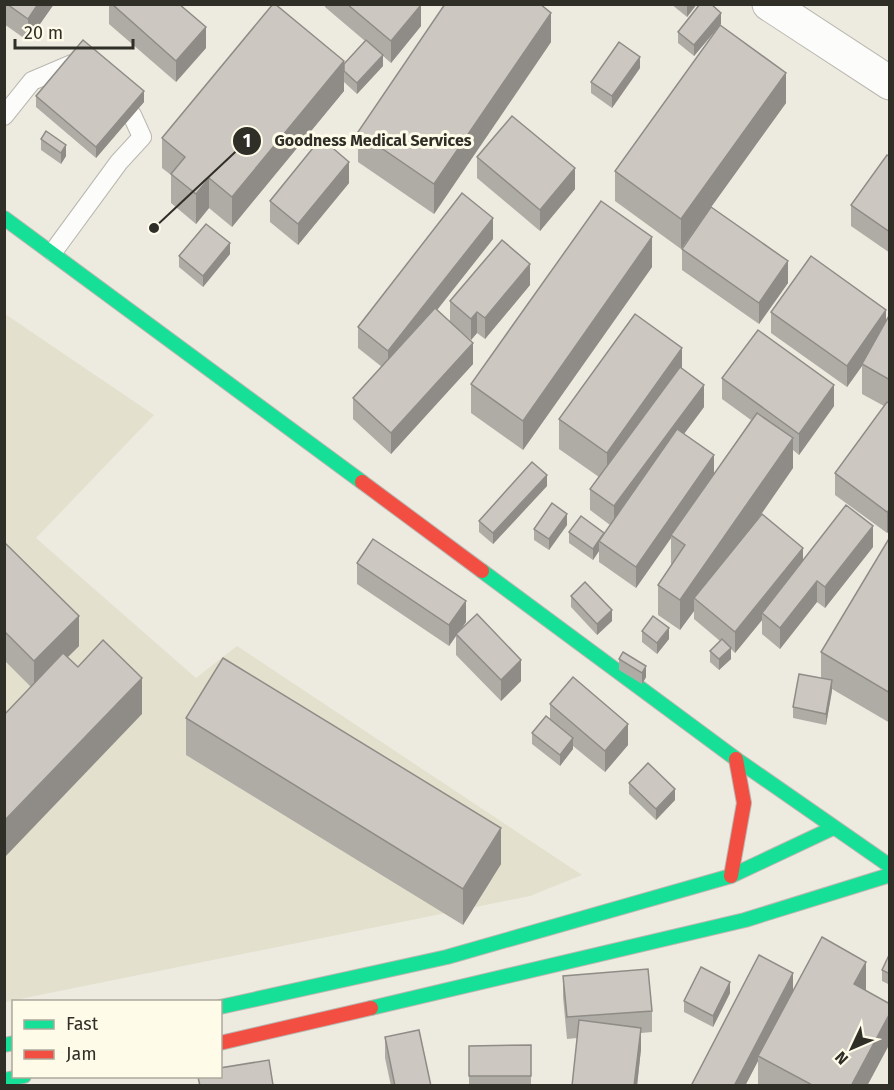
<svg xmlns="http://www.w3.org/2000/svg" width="894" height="1090" font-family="'Fira Sans',sans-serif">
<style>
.built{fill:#e3e0cd}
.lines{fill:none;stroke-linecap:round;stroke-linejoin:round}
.lane-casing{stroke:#bab7b0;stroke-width:20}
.street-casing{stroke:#bab7b0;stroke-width:35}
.fast-casing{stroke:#bab7b0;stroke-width:16}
.jam-casing{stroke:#bab7b0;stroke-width:16}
.lane{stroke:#fcfcfa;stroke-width:18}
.street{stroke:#fcfcfa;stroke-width:33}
.fast{stroke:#16e098;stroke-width:14}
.jam{stroke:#f24e42;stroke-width:14}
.wall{fill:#afaca6}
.shaded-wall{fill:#8f8c87}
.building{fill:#ccc8c1;stroke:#8f8c87;stroke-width:1.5}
.leader{fill:none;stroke:#2f2e27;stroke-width:2}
.callout-dot{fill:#2f2e27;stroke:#fffbe9;stroke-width:2}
.mark-label{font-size:18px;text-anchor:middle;font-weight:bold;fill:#fff}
.callout-label{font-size:16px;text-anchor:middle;font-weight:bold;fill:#2f2e27;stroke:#fffbe9;stroke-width:6;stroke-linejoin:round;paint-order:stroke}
</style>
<rect width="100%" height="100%" fill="#edeae0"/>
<!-- built -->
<path class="built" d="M5,314L154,415L36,538L196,678L237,646L582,875L530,896L5,1002Z"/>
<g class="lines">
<defs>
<g id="lane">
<path d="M4,116L32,81L72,64"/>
<path d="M53,252L119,162L142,137L132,115"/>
</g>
<path id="street" d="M769,4L890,83"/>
<g id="fast">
<path d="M4,218L362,482"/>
<path d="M482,571L736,759L890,866"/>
<path d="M220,1007L447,957L731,876L833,828"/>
<path d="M371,1008L745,920L890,875"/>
<path d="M4,1045L14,1043"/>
<path d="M4,1080L24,1076"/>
</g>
<g id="jam">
<path d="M362,482L482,571"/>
<path d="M731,876L744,803L736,759"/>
<path d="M220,1043L371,1008"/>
</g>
</defs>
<!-- lane casing -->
<use href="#lane" class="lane-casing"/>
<!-- street casing -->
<use href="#street" class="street-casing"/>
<!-- fast casing -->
<use href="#fast" class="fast-casing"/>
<!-- jam casing -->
<use href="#jam" class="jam-casing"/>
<!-- lane -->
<use href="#lane" class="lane"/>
<!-- street -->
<use href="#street" class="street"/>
<!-- fast -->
<use href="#fast" class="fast"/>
<!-- jam -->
<use href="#jam" class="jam"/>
</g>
<!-- wall -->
<g class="wall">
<path d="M4,4H54L28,41L4,24Z"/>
<path d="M109,4H179L206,48L176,82L109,24Z"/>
<path d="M325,4H421V26L391,63L383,56V66L357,94L344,82V91L232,227L209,208L196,224L171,203V175L162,168V138L344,64L365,41L325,7Z"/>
<path d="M671,4H697L687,17Z"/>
<path d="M721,24L720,25L786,103L711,207L788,283L759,324L682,270V249L703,218L681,249L615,201V171L720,25L694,56L678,43V32Z"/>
<path d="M551,42L434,214L358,162V132Z"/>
<path d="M640,68L612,108L591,93V82Z"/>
<path d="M36,96L144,102L96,158L36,107Z"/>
<path d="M41,139L66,156L61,164L41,150Z"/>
<path d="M477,157L575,189L540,231L477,178Z"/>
<path d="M890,157V253L851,226V205Z"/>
<path d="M349,183L298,245L270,222V201Z"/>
<path d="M493,239L437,310L450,322V301L530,285L485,339L477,333L471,340L458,329L473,364L391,454L353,419V398L382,367L358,348V327Z"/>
<path d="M230,254L203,287L179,267V256Z"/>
<path d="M652,267L523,450L471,413V384Z"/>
<path d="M771,312L886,320L890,314V530L887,533L835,495V473L884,406L862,394V366L847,387L771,333Z"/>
<path d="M682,369L704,407L684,434L714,474L751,420L722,399V378L834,406L799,455L793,450V468L756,522L803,560L873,547L825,608L817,602L780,649L762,634V620L735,653L731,649V659L719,670L710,662V651L720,641L694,619V611L680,630L658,615V585L671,565V538L636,588L599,562V551L593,560L569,543V532L604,534L610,525L590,510V489L599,477L559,449V419Z"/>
<path d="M547,486L493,544L479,532V521Z"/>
<path d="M567,525L549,550L534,540V529Z"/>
<path d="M890,537V723L832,689L826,725L793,718V707L821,678V652Z"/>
<path d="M4,542L79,646L68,657L78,667L142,714L31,687L4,660Z"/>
<path d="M357,563L466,622L461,629L521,681L501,701L456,655V636L449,646L357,584Z"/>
<path d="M571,596L612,621L597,635L571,607Z"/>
<path d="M642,631L669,639L657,654L642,642Z"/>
<path d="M623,652L646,677L642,684L619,670V659Z"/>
<path d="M550,704L628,745L605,772L573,746V749L560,766L532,744V733L550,719Z"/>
<path d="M186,718L501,864L463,925L186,755Z"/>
<path d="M629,783L675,800L656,820L629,794Z"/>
<path d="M890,953V985L882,981V970Z"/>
<path d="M563,976L652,1011V1032L641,1033V1049L637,1086H572L577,1038L567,1039L563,997Z"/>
<path d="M793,991H866L890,1043L867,1086L758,1085V1061L745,1086H691Z"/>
<path d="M730,993L713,1027L684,1012V1001Z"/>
<path d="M385,1037L431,1086H391L385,1058Z"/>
<path d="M531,1045V1086H469V1046Z"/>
</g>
<!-- shaded-wall -->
<g class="shaded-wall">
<path d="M38,4H54L28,41V19Z"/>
<path d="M688,4H697L687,17V6Z"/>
<path d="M421,5V26L391,63V41Z"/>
<path d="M551,13V42L434,214V184Z"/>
<path d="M721,13V24L694,56V45Z"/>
<path d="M206,27V48L176,82V61Z"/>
<path d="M383,55V66L357,94V83Z"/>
<path d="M640,57V68L612,108V96Z"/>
<path d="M344,61V91L232,227V197Z"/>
<path d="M786,73V103L681,249V219Z"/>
<path d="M144,91V102L96,158V147Z"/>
<path d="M66,145V156L61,164V153Z"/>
<path d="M349,162V183L298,245V224Z"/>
<path d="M575,168V189L540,231V210Z"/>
<path d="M209,178V208L196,224V194Z"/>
<path d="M493,218V239L388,372V351Z"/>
<path d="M652,237V267L523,450V421Z"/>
<path d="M230,243V254L203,287V276Z"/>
<path d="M788,261V283L759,324V303Z"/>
<path d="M530,264V285L485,339V318Z"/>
<path d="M886,310V331L862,364V366L847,387V366Z"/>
<path d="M477,312V333L471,340V319Z"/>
<path d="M473,343V364L391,454V433Z"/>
<path d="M682,348V378L607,483V453Z"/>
<path d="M704,385V407L614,528V506Z"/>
<path d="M834,385V406L799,455V434Z"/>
<path d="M793,438V468L700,602L694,598V611L680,630V600Z"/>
<path d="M714,455V476L671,535V538L636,588V567Z"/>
<path d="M547,475V486L493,544V533Z"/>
<path d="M890,509V530L887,533V512Z"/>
<path d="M567,514V525L549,550V539Z"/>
<path d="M873,526V547L825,608V587Z"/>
<path d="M604,533L599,541V551L593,560V549Z"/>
<path d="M803,548V570L762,613V620L735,653V632Z"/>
<path d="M817,581V602L780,649V628Z"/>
<path d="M466,601V622L457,635L456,634V636L449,646V625Z"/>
<path d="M612,610V621L597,635V624Z"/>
<path d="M79,616V646L34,690V661Z"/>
<path d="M669,628V639L657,654V643Z"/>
<path d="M731,648V659L719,670V659Z"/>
<path d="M521,660V681L501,701V680Z"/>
<path d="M646,666V677L642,684V673Z"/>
<path d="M142,678V714L4,858V821Z"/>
<path d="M832,680V691L826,725V714Z"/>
<path d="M628,724V745L605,772V751Z"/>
<path d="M573,738V749L560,766V755Z"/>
<path d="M675,789V800L656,820V809Z"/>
<path d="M501,828V864L463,925V889Z"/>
<path d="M866,962V991L854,984Z"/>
<path d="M793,973V995L758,1056V1061L745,1086H734Z"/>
<path d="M730,982V993L713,1027V1016Z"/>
<path d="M890,1013V1043L867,1086H851Z"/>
<path d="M641,1028V1049L637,1086H634Z"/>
</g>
<!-- building -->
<g class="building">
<path d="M7,4H38L28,19Z"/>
<path d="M112,4H179L206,27L176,61Z"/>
<path d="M273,4H275L344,61L232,197L209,178L196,194L171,174L185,157L162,138Z"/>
<path d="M347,4H421V5L391,41Z"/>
<path d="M445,4H540L551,13L434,184L358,132Z"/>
<path d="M700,4H711L721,13L694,45L678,32Z"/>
<path d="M720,25L786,73L681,219L615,171Z"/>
<path d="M83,40L144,91L96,147L36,96Z"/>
<path d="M366,40L383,55L357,83L344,71V64Z"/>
<path d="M619,42L640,57L612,96L591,82Z"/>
<path d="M512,116L575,168L540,210L477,157Z"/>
<path d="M46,131L66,145L61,153L41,139Z"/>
<path d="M321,138L349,162L298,224L270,201Z"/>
<path d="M887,155L890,157V232L851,205Z"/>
<path d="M462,193L493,218L388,351L358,327Z"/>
<path d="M601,201L652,237L523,421L471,384Z"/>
<path d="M711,207L788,261L759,303L682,249Z"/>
<path d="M206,224L230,243L203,276L179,256Z"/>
<path d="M502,240L530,264L485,318L477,312L471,319L450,301Z"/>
<path d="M811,256L886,310L847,366L771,312Z"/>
<path d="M435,308L473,343L391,433L353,398Z"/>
<path d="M635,314L682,348L607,453L559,419Z"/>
<path d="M890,314V380L862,364Z"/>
<path d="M758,330L834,385L799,434L722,378Z"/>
<path d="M680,367L704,385L614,506L590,489Z"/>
<path d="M887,402L890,404V509L887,512L835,473Z"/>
<path d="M757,413L793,438L680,600L658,585L685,545L671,535Z"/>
<path d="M677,429L714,455L636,567L599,541Z"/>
<path d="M532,462L547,475L493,533L479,521Z"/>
<path d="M552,503L567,514L549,539L534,529Z"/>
<path d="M846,505L873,526L825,587L817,581L780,628L762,613Z"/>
<path d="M762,514L803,548L735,632L694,598Z"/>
<path d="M581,516L604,533L593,549L569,532Z"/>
<path d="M890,537V693L821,652Z"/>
<path d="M373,539L466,601L449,625L357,563Z"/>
<path d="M4,542L79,616L34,661L4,631Z"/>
<path d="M585,582L612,610L597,624L571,596Z"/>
<path d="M477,614L521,660L501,680L456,634Z"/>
<path d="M653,616L669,628L657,643L642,631Z"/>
<path d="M722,639L731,648L719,659L710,651Z"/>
<path d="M103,640L142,678L4,821V715L63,653L78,667Z"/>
<path d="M623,652L646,666L642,673L619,659Z"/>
<path d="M223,658L501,828L463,889L186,718Z"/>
<path d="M799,674L832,680L826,714L793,707Z"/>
<path d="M573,677L628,724L605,751L550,704Z"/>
<path d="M546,716L573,738L560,755L532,733Z"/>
<path d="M648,763L675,789L656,809L629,783Z"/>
<path d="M822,937L866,962L854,984L890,1004V1013L851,1086H814L758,1056Z"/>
<path d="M890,953V974L882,970Z"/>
<path d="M759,955L793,973L734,1086H691Z"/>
<path d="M701,967L730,982L713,1016L684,1001Z"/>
<path d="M648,969L652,1011L567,1017L563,976Z"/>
<path d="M579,1020L641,1028L634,1086H572Z"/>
<path d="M419,1030L431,1086H395L385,1037Z"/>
<path d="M531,1045V1076H469V1046Z"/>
<path d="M269,1060L273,1085L268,1086H200L198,1077H220V1068Z"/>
</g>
<!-- callouts -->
<path class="leader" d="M154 228L247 141"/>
<g class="callout-dot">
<circle cx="154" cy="228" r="6"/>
<circle cx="247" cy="141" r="15"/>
</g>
<g class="mark-label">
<text x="247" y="147">1</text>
</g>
<g class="callout-label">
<text x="373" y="146">Goodness Medical Services</text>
</g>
<!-- border -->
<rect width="894" height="1090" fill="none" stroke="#2f2e27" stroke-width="12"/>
<!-- legend -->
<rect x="12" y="1000" width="210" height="78" fill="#fffbe9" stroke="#aca99b" stroke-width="1.5"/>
<rect x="24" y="1020" width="30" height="9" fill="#16e098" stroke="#aca99b" stroke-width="1.5"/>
<text x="66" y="1030" font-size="18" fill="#2f2e27">Fast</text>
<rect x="24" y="1050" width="30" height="9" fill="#f24e42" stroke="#aca99b" stroke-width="1.5"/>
<text x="66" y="1060" font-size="18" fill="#2f2e27">Jam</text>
<!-- north arrow -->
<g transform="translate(852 1048) rotate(226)" stroke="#fffbe9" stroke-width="4.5" paint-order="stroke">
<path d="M0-4.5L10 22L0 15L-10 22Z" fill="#2f2e27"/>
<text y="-9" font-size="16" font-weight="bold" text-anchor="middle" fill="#2f2e27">N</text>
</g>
<!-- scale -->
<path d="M15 39v9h118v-9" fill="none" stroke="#2f2e27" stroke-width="3"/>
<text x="24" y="39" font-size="18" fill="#2f2e27" stroke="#fffbe9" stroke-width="4.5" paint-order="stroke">20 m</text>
</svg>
